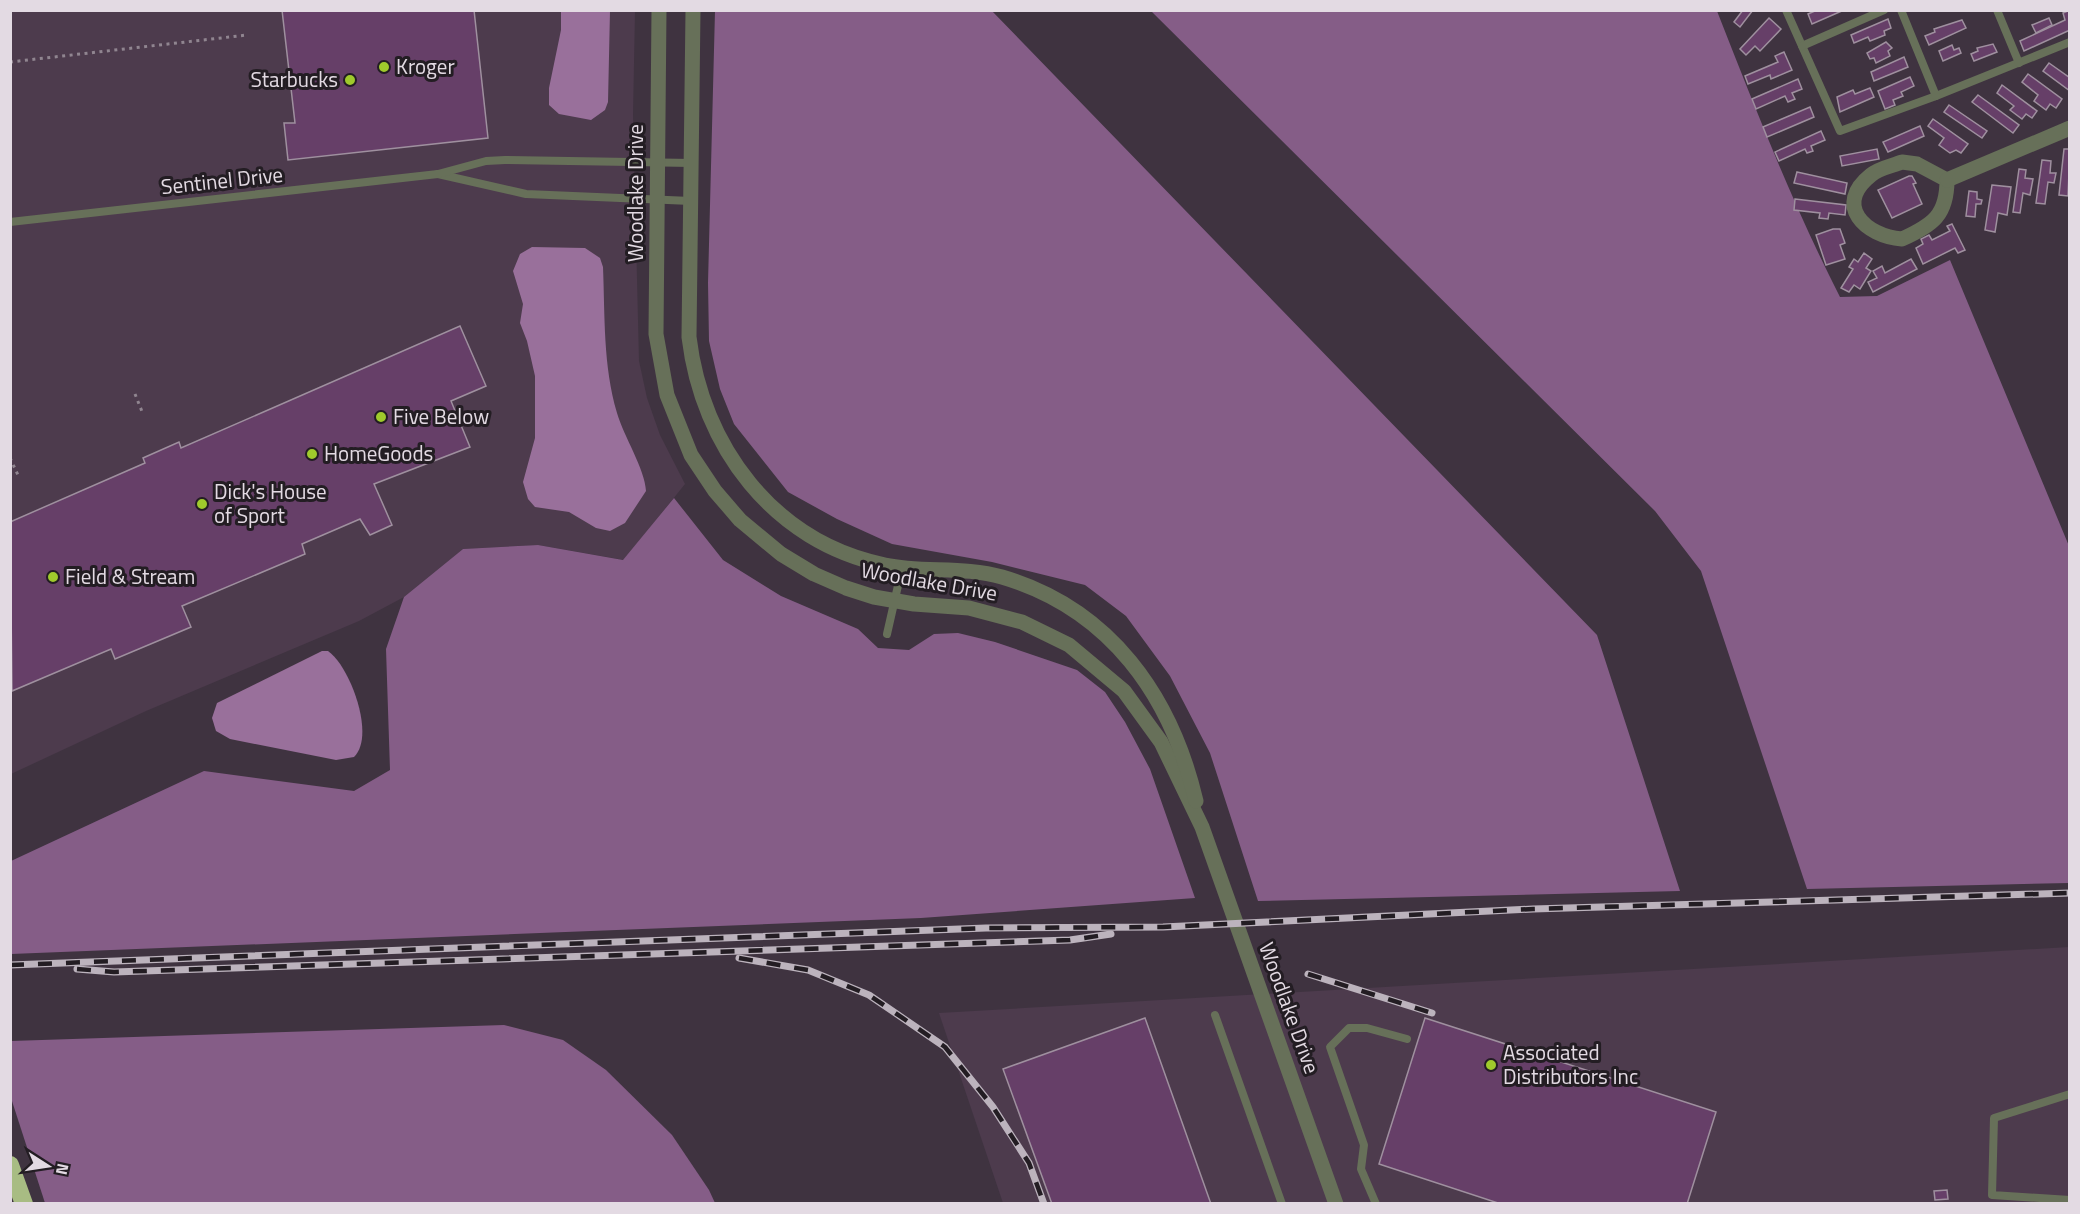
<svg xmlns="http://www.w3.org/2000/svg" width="2080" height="1214" font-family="'Titillium Web',sans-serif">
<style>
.built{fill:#4d3b4d}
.forest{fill:#855d87}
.water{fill:#99709b}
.building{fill:#663f68;stroke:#9f909f;stroke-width:1.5}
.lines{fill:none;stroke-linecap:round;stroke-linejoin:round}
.path{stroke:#908590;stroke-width:3;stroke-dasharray:3 4.5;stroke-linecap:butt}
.service{stroke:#677059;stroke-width:8}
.minor{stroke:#677059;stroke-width:15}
.tertiary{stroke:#677059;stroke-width:15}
.motorway{stroke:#a8bc83;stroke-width:18}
.rail-casing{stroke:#bcb3bd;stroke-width:7}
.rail{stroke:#231d23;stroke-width:4.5;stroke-dasharray:14;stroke-linecap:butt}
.poi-dot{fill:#9fca2c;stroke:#231d23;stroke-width:2}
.labels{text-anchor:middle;stroke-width:6;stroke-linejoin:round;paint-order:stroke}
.poi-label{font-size:21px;fill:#e3dae3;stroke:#231d23;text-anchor:start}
.street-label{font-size:21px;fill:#e3dae3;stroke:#231d23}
</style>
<rect width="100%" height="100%" fill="#3f3340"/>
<!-- built -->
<g class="built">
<path d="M10,11H635L633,115L639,361L647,398L660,435L685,484L624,560L538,545L463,549L404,597L359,621L146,711L11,774Z"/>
<path d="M2069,947V1203H1003L939,1013Z"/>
</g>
<!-- forest -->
<g class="forest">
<path d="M715,11H992L1597,635L1680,891L1258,901L1210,753L1170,676L1126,616L1085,585L992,562L892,544L837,519L788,492L734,424L720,389L709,341L708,283Z"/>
<path d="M1151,11H1717C1755,108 1793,205 1840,297L1877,296L1950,260L2069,546V883L1807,889L1701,571L1655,511Z"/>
<path d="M674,498L723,560L781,596L858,629L878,648L909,650L934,634L958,633L995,642L1077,670L1105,692L1125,722L1150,769L1195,898L921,918L11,954V861L204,771L354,791L390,770L386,649L404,597L463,549L538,545L623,560Z"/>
<path d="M504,1025L563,1040L606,1070L672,1135L709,1190L715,1203H45L11,1098V1041Z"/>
</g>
<!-- water -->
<g class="water">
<path d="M561,11H610L608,102L605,110L591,120L559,114L549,105V88L561,30Z"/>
<path d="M532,247L585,248L600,258L603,267C605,317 603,365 617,413C624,437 645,469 646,491L625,523L610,531L596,528L569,512L535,507L528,499L523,482L535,438V376L527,341L520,323L523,304L513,271L520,254Z"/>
<path d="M322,651H328C350,666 376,736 354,757L336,760L230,739L216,731L212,718L217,703Z"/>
</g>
<!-- building -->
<g class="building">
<path d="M282,10H474L488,138L288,160L284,123H295Z"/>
<path d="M1743,10H1753L1740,27L1734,22Z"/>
<path d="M1817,10H1844L1812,24L1808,14Z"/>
<path d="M2070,10V30L2024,51L2020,41L2065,20L2063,13Z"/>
<path d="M1769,18L1781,29L1760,51L1755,46L1746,55L1740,49Z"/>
<path d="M2049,18L2052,25L2036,33L2032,25Z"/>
<path d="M1888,19L1891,28L1884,31L1885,35L1870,41L1868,37L1854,43L1851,35Z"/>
<path d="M1962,20L1966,28L1929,45L1925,36L1935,32L1934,29Z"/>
<path d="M1886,42L1892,48L1888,51L1890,56L1876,63L1874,58L1870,59L1867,53Z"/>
<path d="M1993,44L1997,52L1974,61L1971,54L1978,51L1977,48Z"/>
<path d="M1952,45L1954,50L1959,48L1961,53L1943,61L1939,51Z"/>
<path d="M1784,52L1792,70L1771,79L1770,75L1748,84L1745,76L1778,62L1775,56Z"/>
<path d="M1904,57L1908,67L1874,81L1871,72Z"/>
<path d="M2049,63L2070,78V91L2043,71Z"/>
<path d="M2028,74L2062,99L2056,108L2050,104L2046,110L2034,101L2038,95L2022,82Z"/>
<path d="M1910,77L1914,86L1901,92L1903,96L1893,100L1895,105L1885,109L1878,91Z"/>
<path d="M1798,79L1802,89L1792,93L1795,99L1788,102L1785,96L1756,109L1752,99Z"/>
<path d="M2002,85L2037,111L2032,118L2026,114L2022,119L2010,110L2014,106L1997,93Z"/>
<path d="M1870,88L1874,97L1840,112L1837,97L1853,90L1855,94Z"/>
<path d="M1978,95L2019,125L2013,133L1972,102Z"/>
<path d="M1949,105L1987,131L1982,138L1944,112Z"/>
<path d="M1810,107L1814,117L1767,137L1763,127Z"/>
<path d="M1933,119L1968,144L1961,153L1956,150L1950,153L1939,145L1944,138L1928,126Z"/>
<path d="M1920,126L1924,136L1888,152L1883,142Z"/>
<path d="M1821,131L1825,140L1811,146L1813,151L1807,153L1805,149L1779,161L1775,152Z"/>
<path d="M1877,149L1879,159L1842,166L1840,156Z"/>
<path d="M2064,149H2070L2068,196L2059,195Z"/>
<path d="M2042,160L2051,161L2050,173H2056L2054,183L2048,182L2045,204L2036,203Z"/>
<path d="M2019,169L2026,170L2025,178L2033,179L2030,195L2023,193L2020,213L2013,212Z"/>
<path d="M1797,172L1847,183L1845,194L1794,183Z"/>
<path d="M1909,176H1912L1916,183L1913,184L1922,204L1892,218L1878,190Z"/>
<path d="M1992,185L2011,187L2007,215L1998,213L1995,232L1985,230Z"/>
<path d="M1969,191L1977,192V199L1982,200L1981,204H1976L1975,217L1966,216Z"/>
<path d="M1795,199L1846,205L1845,215L1829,213L1828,219L1819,218L1820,213L1794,210Z"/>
<path d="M1952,224L1965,250L1958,253L1955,248L1923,264L1916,248L1923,244L1921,239L1929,235L1932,240L1950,231L1947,226Z"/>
<path d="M1833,229H1840L1845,243L1840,245L1845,259L1826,265L1816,235Z"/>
<path d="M1864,253L1872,259L1866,268L1871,271L1860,289L1854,285L1849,292L1841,288L1853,269L1849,267L1854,259L1858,262Z"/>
<path d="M1911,259L1917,269L1873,292L1868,282L1877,278L1873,271L1882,266L1885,273Z"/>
<path d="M460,326L486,386L451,401L470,447L374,484L392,525L370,535L360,519L302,544L305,554L182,606L191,627L115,659L111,649L12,691L10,522L145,463L143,458L179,442L181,448Z"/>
<path d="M1145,1018L1211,1204H1052L1003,1069Z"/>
<path d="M1425,1018L1716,1112L1687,1204H1501L1379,1164Z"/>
<path d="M1947,1190L1948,1199L1935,1200L1934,1191Z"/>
</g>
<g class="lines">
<!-- path -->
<g class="path">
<path d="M10,62L247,35"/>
<path d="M135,394L143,414"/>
<path d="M10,458L18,475"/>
</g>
<!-- service -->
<g class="service">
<path d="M1786,10L1840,131L1936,96L2070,42"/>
<path d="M1901,10L1936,96"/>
<path d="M1997,10L2019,63"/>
<path d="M1802,46L1884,10"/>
<path d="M438,174L526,194L691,201"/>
<path d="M10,222L438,174L486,161L505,160L692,163"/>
<path d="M887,634L902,568"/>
<path d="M1215,1015L1282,1204"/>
<path d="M2070,1094L1994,1118L1992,1195L2070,1200"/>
<path d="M1376,1204L1361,1169L1364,1145L1330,1047L1349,1028H1367L1407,1039"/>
</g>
<!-- minor -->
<g class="minor">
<path d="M1902,162L1917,164L1947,180C1947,215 1933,225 1902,239C1865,236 1833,205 1871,175C1879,168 1892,166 1902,162Z"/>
<path d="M1947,180L2070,128"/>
</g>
<!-- tertiary -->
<g class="tertiary">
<path d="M659,10L656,334L667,395L691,455L715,491L740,520L781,554L814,574L846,588L874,597L914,604L969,608L1022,622L1069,645L1124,691L1161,742L1202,827L1336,1204"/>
<path d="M693,10L689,337C702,446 773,542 885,565C923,573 964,566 1002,577C1110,609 1171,695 1196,801"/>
</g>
<!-- motorway -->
<path class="motorway" d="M10,1165L24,1204"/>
<defs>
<g id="rail">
<path d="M739,958L808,970L869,995L945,1047L993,1107L1029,1163L1044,1204"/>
<path d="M10,965L986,928L1163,927L1533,909L2070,893"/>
<path d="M77,969L114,972L1070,940L1111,934"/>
<path d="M1308,974L1432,1013"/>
</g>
</defs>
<!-- rail casing -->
<use href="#rail" class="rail-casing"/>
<!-- rail -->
<use href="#rail" class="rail"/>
</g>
<!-- markers -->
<g class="poi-dot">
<circle cx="384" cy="67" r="6"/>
<circle cx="350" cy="80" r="6"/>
<circle cx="381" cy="417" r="6"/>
<circle cx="312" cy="454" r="6"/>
<circle cx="202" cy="504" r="6"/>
<circle cx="53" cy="577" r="6"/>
<circle cx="1491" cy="1065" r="6"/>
</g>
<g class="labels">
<!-- poi labels -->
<g class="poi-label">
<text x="396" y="74">Kroger</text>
<text x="338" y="87" text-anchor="end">Starbucks</text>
<text x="393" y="424">Five Below</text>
<text x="324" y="461">HomeGoods</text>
<text x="214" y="499">Dick's House<tspan x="214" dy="24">of Sport</tspan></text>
<text x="65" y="584">Field &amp; Stream</text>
<text x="1503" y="1060">Associated<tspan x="1503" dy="24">Distributors Inc</tspan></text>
</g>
<!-- street labels -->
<g class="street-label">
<text transform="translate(222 181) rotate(-6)" y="7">Sentinel Drive</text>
<text transform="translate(636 193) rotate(-90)" y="7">Woodlake Drive</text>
<text transform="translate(929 582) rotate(10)" y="7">Woodlake Drive</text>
<text transform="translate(1289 1008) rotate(70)" y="7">Woodlake Drive</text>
</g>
</g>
<!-- border -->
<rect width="2080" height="1214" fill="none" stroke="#e3dae3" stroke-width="24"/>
<!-- north arrow -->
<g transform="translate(48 1166) rotate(102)" stroke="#231d23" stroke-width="4.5" paint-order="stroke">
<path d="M0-4.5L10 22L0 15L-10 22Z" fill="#e3dae3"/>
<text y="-9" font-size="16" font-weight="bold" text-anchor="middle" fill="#e3dae3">N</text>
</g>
</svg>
